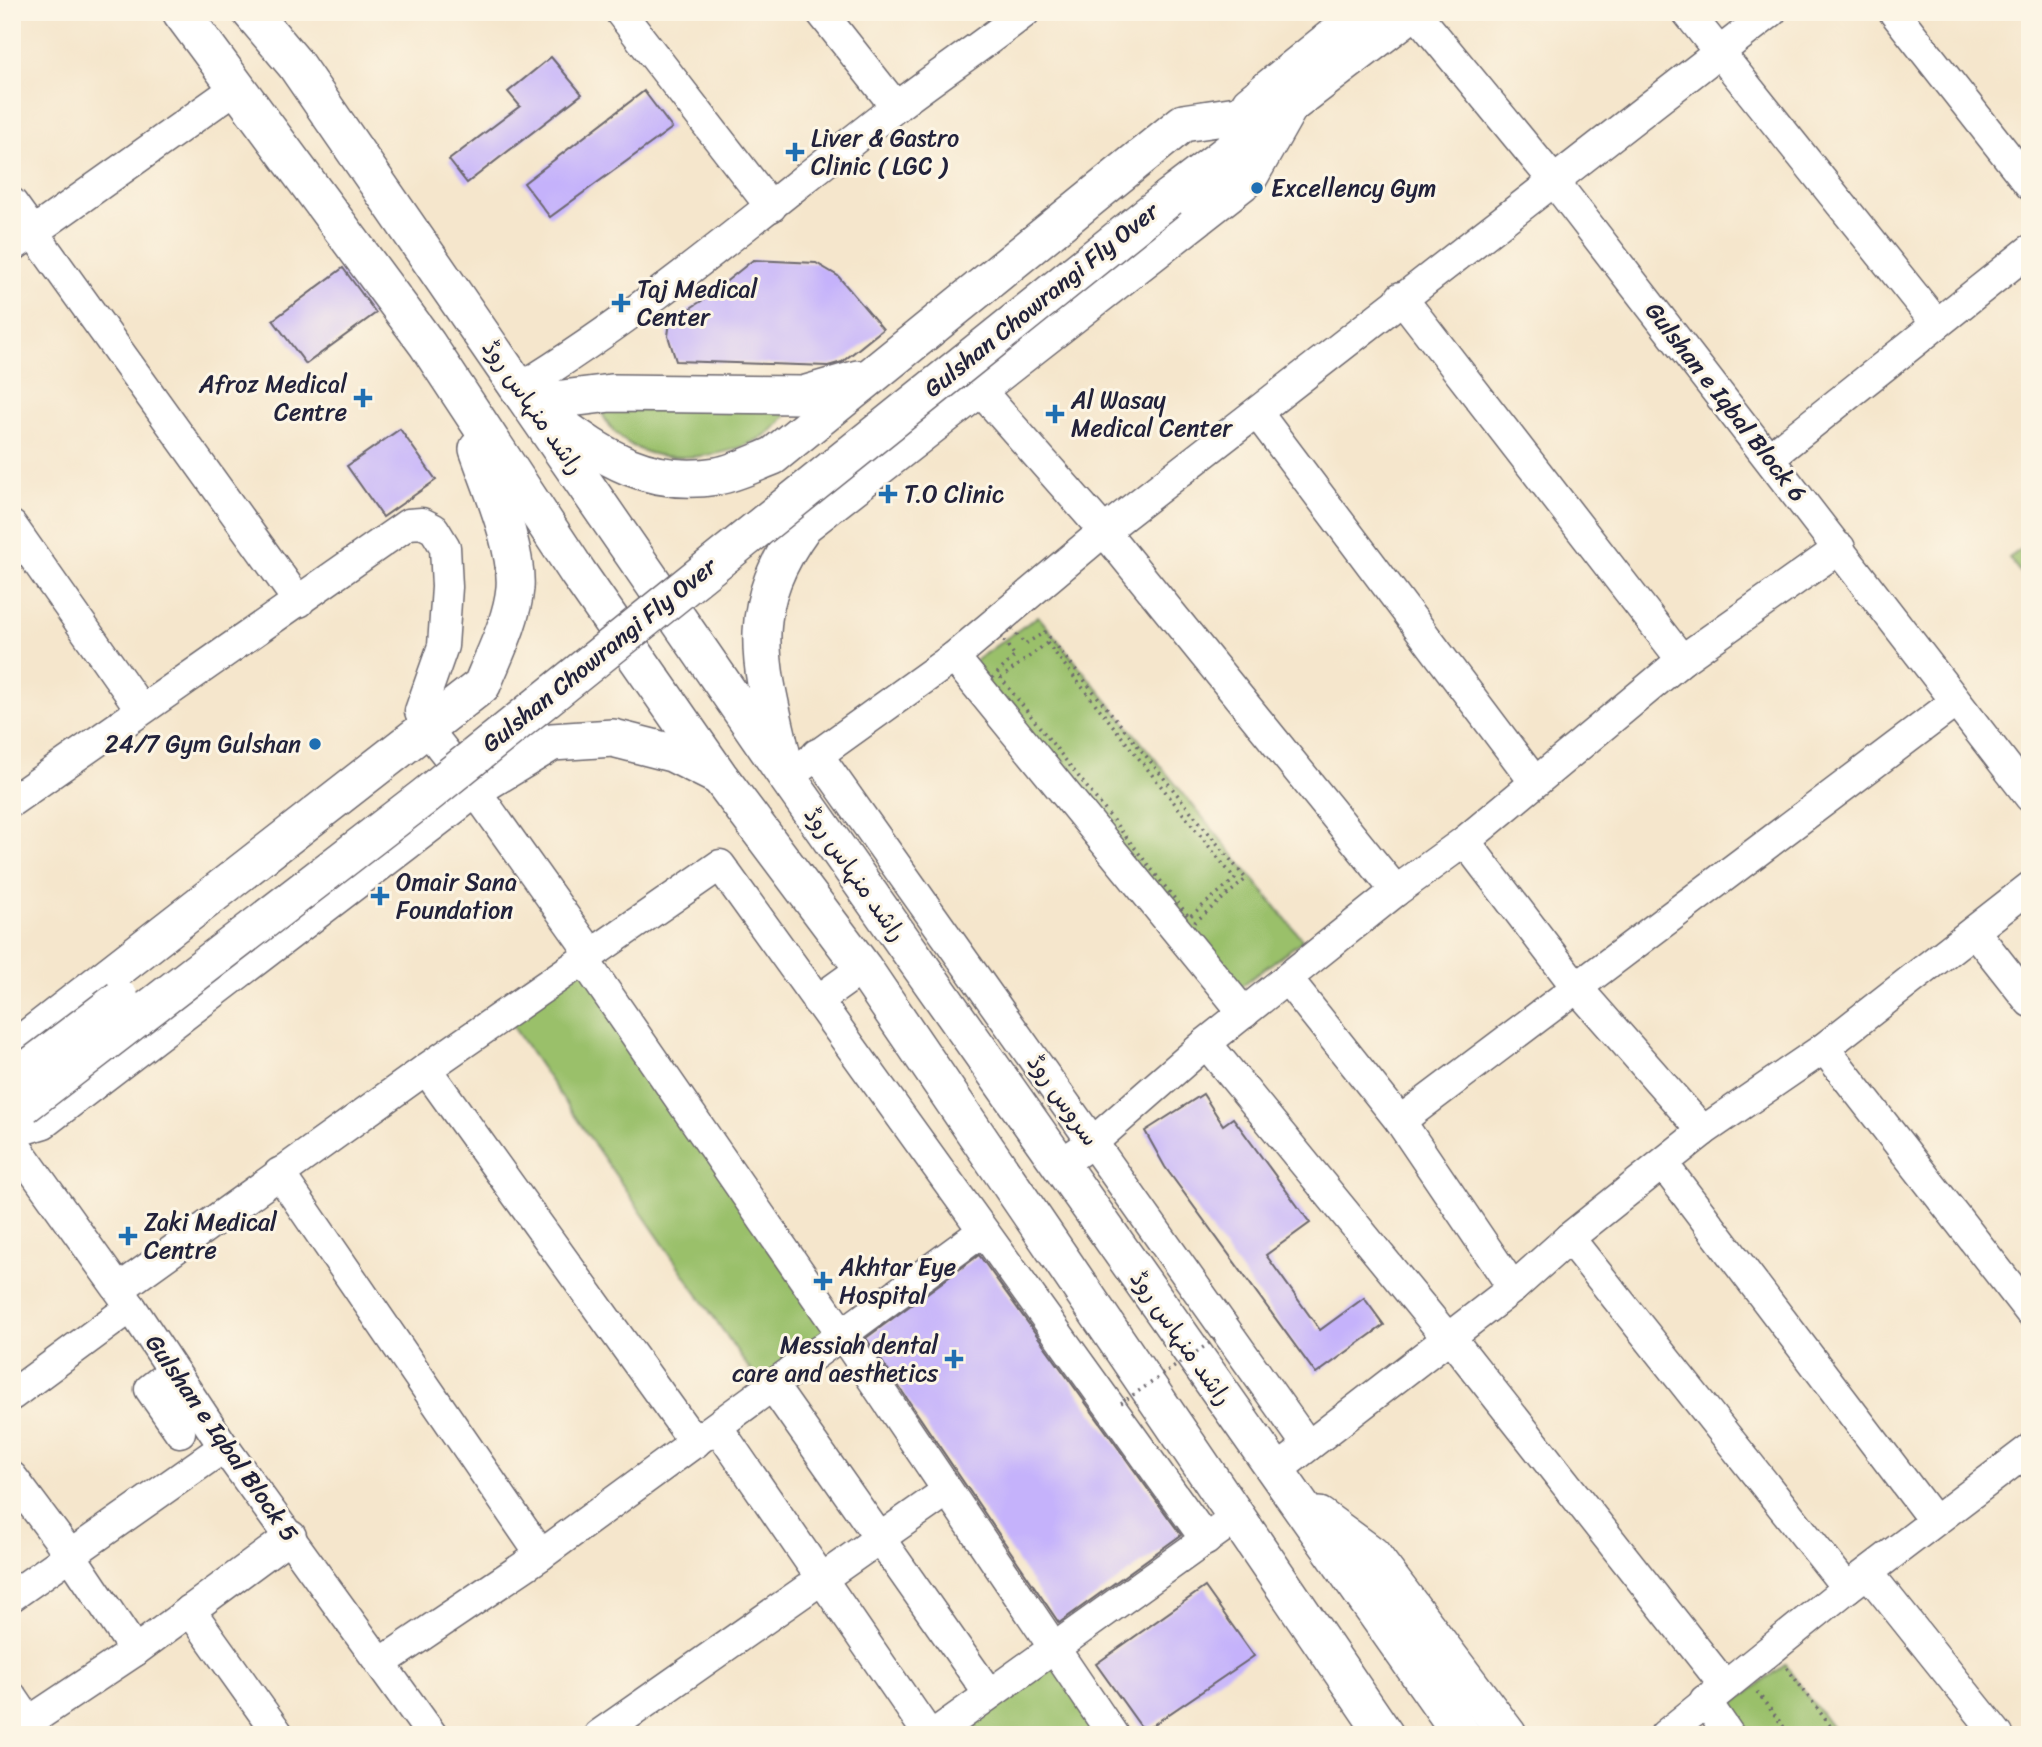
<svg xmlns="http://www.w3.org/2000/svg" width="2042" height="1747" font-family="Sriracha,'Playpen Sans Arabic',sans-serif">
<style>
.green{fill:#9ac06b;stroke:#5e7153;stroke-width:2}
.building{fill:#c5b2fb}
.lines{fill:none;stroke-linecap:round;stroke-linejoin:round}
.minor-casing{stroke:#6c676e;stroke-width:33}
.major-casing{stroke:#6c676e;stroke-width:40}
.path{stroke:#6c676e;stroke-width:3.5;stroke-dasharray:2 5;stroke-linecap:butt}
.minor{stroke:#fff;stroke-width:30}
.major{stroke:#fff;stroke-width:37}
.major-bridge-casing{stroke:#6c676e;stroke-width:40;stroke-linecap:butt}
.path-bridge{stroke:#6c676e;stroke-width:3.5;stroke-dasharray:2 5;stroke-linecap:butt}
.major-bridge{stroke:#fff;stroke-width:37}
.poi-dot{fill:#1f6fb2;stroke:#fcf5e5;stroke-width:2.5}
.labels{text-anchor:middle;stroke-width:6;stroke-linejoin:round;paint-order:stroke}
.poi-label{font-size:24px;fill:#22223b;stroke:#fcf5e5;text-anchor:start}
.street-label{font-size:24px;fill:#22223b;stroke:#fcf5e5}
</style>
<rect width="100%" height="100%" fill="#fcf5e5"/>
<filter id="ink" filterUnits="userSpaceOnUse"><feTurbulence type="fractalNoise" baseFrequency=".0143" numOctaves="2"/><feDisplacementMap in="SourceGraphic" scale="14" xChannelSelector="R" yChannelSelector="G"/><feConvolveMatrix kernelMatrix="1 2 1 2 8 2 1 2 1" color-interpolation-filters="sRGB"/></filter>
<filter id="wash" filterUnits="userSpaceOnUse"><feTurbulence type="fractalNoise" baseFrequency=".00686" numOctaves="4" result="noise"/><feDisplacementMap in="SourceGraphic" scale="28" xChannelSelector="R" yChannelSelector="G"/><feGaussianBlur stdDeviation="1.57" result="paint"/><feColorMatrix in="noise" values="0 0 0 0 0 0 0 0 0 0 0 0 0 0 0 0 0 1.4 0 .05"/><feComposite in="paint" operator="in"/></filter>
<g filter="url(#wash)">
<rect width="100%" height="100%" fill="#f5e6cc"/>
<!-- green -->
<g class="green">
<path d="M789,407C774,451 688,465 649,453C627,446 610,431 601,411Z"/>
<path d="M2030,543V585L2009,558Z"/>
<path d="M1038,616L1303,940L1236,990L969,665Z"/>
<path d="M584,960L844,1334L764,1390L505,1015Z"/>
<path d="M1057,1646L1118,1735H981L964,1712Z"/>
<path d="M1785,1665L1837,1735H1740L1723,1711Z"/>
</g>
<g id="blocks">
<!-- building -->
<g class="building">
<path d="M551,57L582,94L467,183L449,160L520,106L508,92Z"/>
<path d="M644,91L672,128L550,217L524,183Z"/>
<path d="M753,260L816,263L838,276L883,329L842,362L828,366L676,361L668,336L670,321L703,300Z"/>
<path d="M343,268L376,313L306,364L273,320Z"/>
<path d="M400,429L436,480L383,517L347,466Z"/>
<path d="M1203,1094L1223,1125L1233,1118L1310,1223L1266,1255L1320,1330L1364,1298L1384,1325L1316,1374L1165,1167L1145,1131Z"/>
<path d="M979,1255L1181,1535L1059,1623L866,1338Z"/>
<path d="M1205,1587L1254,1656L1144,1731L1096,1664Z"/>
</g>
</g>
</g>
<g filter="url(#ink)">
<use href="#blocks" fill-opacity="0" stroke="#6c676e" stroke-width="2"/>
<g class="lines">
<defs>
<g id="minor">
<path d="M620,12L771,207"/>
<path d="M821,12L896,107"/>
<path d="M1415,12L1554,181L2030,797"/>
<path d="M1687,12L1936,323"/>
<path d="M1894,12L2030,185"/>
<path d="M12,203L299,602"/>
<path d="M12,247L236,88"/>
<path d="M1401,297L1682,660"/>
<path d="M520,388C654,306 772,202 896,107C938,75 983,45 1025,12"/>
<path d="M979,389L1104,531L1396,891"/>
<path d="M1258,414L1534,781"/>
<path d="M1770,457L2030,250"/>
<path d="M12,526L140,708"/>
<path d="M954,657L1244,1013"/>
<path d="M817,754L1308,1446"/>
<path d="M787,777L954,657L1104,531L1771,12"/>
<path d="M12,801L408,524L422,523L434,529L445,547L447,587L443,646L420,711L426,728L474,789L592,955"/>
<path d="M1465,841L1578,989L1703,1131"/>
<path d="M1974,931L2030,1002"/>
<path d="M584,960L842,1334L1113,1735"/>
<path d="M1287,979L1400,1121L1513,1288"/>
<path d="M817,1001L863,968"/>
<path d="M1206,1043L1448,1339"/>
<path d="M1824,1048L2030,1312"/>
<path d="M426,1069L695,1443"/>
<path d="M1400,1121L1954,703"/>
<path d="M12,1141L131,1307L224,1447L432,1735"/>
<path d="M1663,1164L1934,1521"/>
<path d="M1059,1165L1093,1142L1206,1043L1396,891L1465,841L1682,660L1840,548"/>
<path d="M279,1173L541,1555"/>
<path d="M1569,1238L1847,1588"/>
<path d="M119,1289L426,1069L720,865L1206,1540"/>
<path d="M1450,1337L1725,1686"/>
<path d="M173,1371L150,1389L180,1432"/>
<path d="M772,1385L989,1694"/>
<path d="M12,1395L131,1307"/>
<path d="M718,1428L929,1735"/>
<path d="M1276,1471L1513,1288L1569,1238L1703,1131L1824,1048L2030,887"/>
<path d="M12,1477L72,1557L135,1651"/>
<path d="M1869,1574L1998,1735"/>
<path d="M12,1596L224,1447"/>
<path d="M190,1610L279,1735"/>
<path d="M381,1663L541,1555L983,1231"/>
<path d="M12,1697L29,1722"/>
<path d="M1705,1700L1729,1735"/>
<path d="M12,1733L135,1651L291,1536"/>
<path d="M599,1735L947,1491"/>
<path d="M933,1735L1223,1527"/>
<path d="M1665,1735L1847,1588L2030,1449"/>
</g>
<g id="major">
<path d="M181,12L427,344L578,573L719,776L863,968L1385,1735"/>
<path d="M251,12L295,64L787,777L1462,1735"/>
<path d="M1250,104L1364,12"/>
<path d="M1169,198L1412,12"/>
<path d="M530,403L611,393L803,395L858,379"/>
<path d="M553,420C605,458 649,487 717,476C735,473 755,463 773,456L1183,123L1237,115"/>
<path d="M782,756C760,662 743,609 804,525L1249,177L1291,103"/>
<path d="M12,1051L482,685C494,655 512,621 515,588C518,548 491,487 478,449"/>
<path d="M12,1129L42,1120L474,789L552,742L613,738L672,753L718,776"/>
<path d="M1319,1516L1372,1555L1508,1735"/>
</g>
</defs>
<!-- minor casing -->
<use href="#minor" class="minor-casing"/>
<!-- major casing -->
<use href="#major" class="major-casing"/>
<!-- path -->
<g class="path">
<path d="M1012,629L1025,644L1045,632L1246,879L1189,927L990,680L1015,656L1001,637Z"/>
<path d="M1047,643L1235,879L1189,917L1001,678Z"/>
<path d="M1787,1668L1837,1735"/>
<path d="M1757,1692L1790,1735"/>
</g>
<!-- minor -->
<use href="#minor" class="minor"/>
<!-- major -->
<use href="#major" class="major"/>
<defs>
<g id="major-bridge">
<path d="M12,1081L120,999"/>
<path d="M24,1105L424,797L1169,198"/>
</g>
</defs>
<!-- major-bridge casing -->
<use href="#major-bridge" class="major-bridge-casing"/>
<!-- path-bridge -->
<path class="path-bridge" d="M1121,1403L1217,1338"/>
<!-- major-bridge -->
<use href="#major-bridge" class="major-bridge"/>
</g>
</g>
<!-- markers -->
<g class="poi-dot">
<path d="M791.5 141.5h7v7h7v7h-7v7h-7v-7h-7v-7h7z"/>
<circle cx="1257" cy="188" r="7"/>
<path d="M617.5 292.5h7v7h7v7h-7v7h-7v-7h-7v-7h7z"/>
<path d="M359.5 387.5h7v7h7v7h-7v7h-7v-7h-7v-7h7z"/>
<path d="M1051.5 403.5h7v7h7v7h-7v7h-7v-7h-7v-7h7z"/>
<path d="M884.5 483.5h7v7h7v7h-7v7h-7v-7h-7v-7h7z"/>
<circle cx="315" cy="744" r="7"/>
<path d="M376.5 885.5h7v7h7v7h-7v7h-7v-7h-7v-7h7z"/>
<path d="M124.5 1225.5h7v7h7v7h-7v7h-7v-7h-7v-7h7z"/>
<path d="M819.5 1270.5h7v7h7v7h-7v7h-7v-7h-7v-7h7z"/>
<path d="M950.5 1348.5h7v7h7v7h-7v7h-7v-7h-7v-7h7z"/>
</g>
<g class="labels">
<!-- poi labels -->
<g class="poi-label">
<text x="811" y="146">Liver &amp; Gastro<tspan x="811" dy="28">Clinic ( LGC )</tspan></text>
<text x="1271" y="196">Excellency Gym</text>
<text x="637" y="297">Taj Medical<tspan x="637" dy="28">Center</tspan></text>
<text x="347" y="392" text-anchor="end">Afroz Medical<tspan x="347" dy="28">Centre</tspan></text>
<text x="1071" y="408">Al Wasay<tspan x="1071" dy="28">Medical Center</tspan></text>
<text x="904" y="502">T.O Clinic</text>
<text x="301" y="752" text-anchor="end">24/7 Gym Gulshan</text>
<text x="396" y="890">Omair Sana<tspan x="396" dy="28">Foundation</tspan></text>
<text x="144" y="1230">Zaki Medical<tspan x="144" dy="28">Centre</tspan></text>
<text x="839" y="1275">Akhtar Eye<tspan x="839" dy="28">Hospital</tspan></text>
<text x="938" y="1353" text-anchor="end">Messiah dental<tspan x="938" dy="28">care and aesthetics</tspan></text>
</g>
<!-- street labels -->
<g class="street-label">
<text transform="translate(1041 300) rotate(-39)" y="8">Gulshan Chowrangi Fly Over</text>
<text transform="translate(1726 402) rotate(52)" y="8">Gulshan e Iqbal Block 6</text>
<text transform="translate(533 407) rotate(55)" y="8">راشد منہاس روڈ</text>
<text transform="translate(599 655) rotate(-39)" y="8">Gulshan Chowrangi Fly Over</text>
<text transform="translate(855 874) rotate(55)" y="8">راشد منہاس روڈ</text>
<text transform="translate(1063 1100) rotate(55)" y="8">سروس روڈ</text>
<text transform="translate(1181 1338) rotate(55)" y="8">راشد منہاس روڈ</text>
<text transform="translate(222 1438) rotate(55)" y="8">Gulshan e Iqbal Block 5</text>
</g>
</g>
<!-- margin -->
<rect width="2042" height="1747" fill="none" stroke="#fcf5e5" stroke-width="42"/>
</svg>
